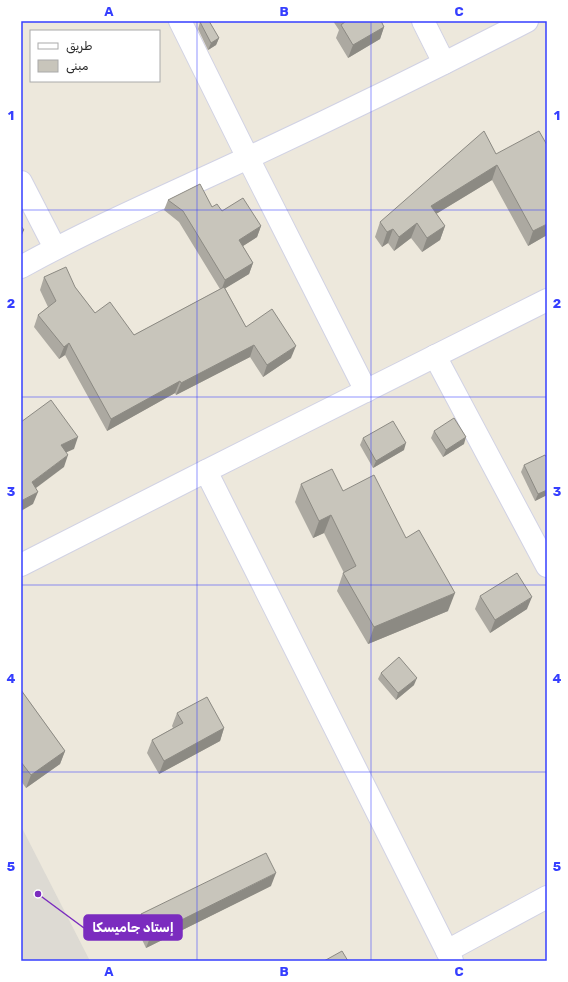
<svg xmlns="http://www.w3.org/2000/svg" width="568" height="982" font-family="Rubik,'Noto Naskh Arabic',sans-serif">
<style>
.plaza{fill:#dddad3}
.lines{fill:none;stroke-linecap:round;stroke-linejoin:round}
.street-casing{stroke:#d1d2e4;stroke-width:24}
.secondary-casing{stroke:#d1d2e4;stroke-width:24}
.street{stroke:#fff;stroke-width:22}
.secondary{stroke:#fff;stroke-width:22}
.wall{fill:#aca9a1}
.shaded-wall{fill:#8c8a83}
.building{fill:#c8c5bb;stroke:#8c8a83}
.grid{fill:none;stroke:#363fff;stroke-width:1;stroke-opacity:0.55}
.leader{fill:none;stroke:#7b2cbf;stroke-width:1.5}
.callout-dot{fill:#7b2cbf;stroke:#fff;stroke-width:1.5}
.callout{fill:#7b2cbf;stroke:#7b2cbf;stroke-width:1.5}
.callout-label{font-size:13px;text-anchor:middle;font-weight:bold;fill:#fff}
.neatline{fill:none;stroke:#363fff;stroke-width:1.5}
.grid-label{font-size:13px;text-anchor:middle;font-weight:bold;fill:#363fff}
</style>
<rect width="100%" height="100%" fill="#ede8dc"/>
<!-- plaza -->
<path class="plaza" d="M21,826L90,961H21Z"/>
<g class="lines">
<defs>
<g id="street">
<path d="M180,21L248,158L366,391"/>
<path d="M423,21L444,63"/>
<path d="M21,182L55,248"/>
<path d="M21,267C92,228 166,196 239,162C336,117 432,70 527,21"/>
<path d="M435,356L547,566"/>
<path d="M21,565L206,471"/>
<path d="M447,951L547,897"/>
</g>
<path id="secondary" d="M452,961L206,471L547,300"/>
</defs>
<!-- street casing -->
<use href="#street" class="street-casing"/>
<!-- secondary casing -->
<use href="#secondary" class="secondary-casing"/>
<!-- street -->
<use href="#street" class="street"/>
<!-- secondary -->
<use href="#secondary" class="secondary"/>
</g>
<!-- wall -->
<g class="wall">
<path d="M333,21H381L384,27L380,39L348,58L336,38L339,30Z"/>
<path d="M200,22L219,38L216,45L208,50L198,29Z"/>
<path d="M496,154L547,235L528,246L492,180L436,214L445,226L440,240L422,252L411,238L394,251L388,243L382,247L375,237L380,222Z"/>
<path d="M168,200L212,207L261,226L257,237L243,246L253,263L249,274L225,288L246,327L291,358L263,377L250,357L176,395L175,393L107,431L65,355L59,359L34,327L38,315L48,307L40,290L44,277L75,287L95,313L134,335L220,289L179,222L164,210Z"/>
<path d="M434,431L464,444L443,457L431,438Z"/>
<path d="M363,438L404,450L373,468L360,445Z"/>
<path d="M524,465L547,495L535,501L521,472Z"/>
<path d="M301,484L343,491L406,538L448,611L368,644L337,591L343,573H344L324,533L313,538L295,502Z"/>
<path d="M480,596L527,609L490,633L475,609Z"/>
<path d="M381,673L414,685L396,700L378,679Z"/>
<path d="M21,690L65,751L60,764L26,788L21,781Z"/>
<path d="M177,713L224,728L220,741L159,774L147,753L152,740L173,728L172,726Z"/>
<path d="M271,886L146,948L136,927L141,914Z"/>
</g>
<!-- shaded-wall -->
<g class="shaded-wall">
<path d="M384,27L380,39L348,58L353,45Z"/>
<path d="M219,38L216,45L208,50L211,43Z"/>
<path d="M497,165L492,180L426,220L431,206Z"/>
<path d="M417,223L411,238L394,251L399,237Z"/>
<path d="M547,224V235L528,246L533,231Z"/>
<path d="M261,226L257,237L235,251L239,240Z"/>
<path d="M445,226L440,240L422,252L427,238Z"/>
<path d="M393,229L388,243L382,247L387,232Z"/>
<path d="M24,230L21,237V232Z"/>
<path d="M253,263L249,274L221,291L225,280Z"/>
<path d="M69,343L65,355L59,359L64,347Z"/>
<path d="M254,345L250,357L176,395L181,383Z"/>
<path d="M296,346L291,358L263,377L267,365Z"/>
<path d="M180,381L175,393L107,431L111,419Z"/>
<path d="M78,437L74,449L56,457L61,445Z"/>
<path d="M466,437L464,444L443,457L446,450Z"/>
<path d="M406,443L404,450L373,468L376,461Z"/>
<path d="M68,455L64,467L28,494L32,482Z"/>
<path d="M547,490V495L535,501L538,494Z"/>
<path d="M38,492L33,504L21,511V501Z"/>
<path d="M331,515L324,533L313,538L319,521Z"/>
<path d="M455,593L448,611L368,644L374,627Z"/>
<path d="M532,597L527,609L490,633L495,620Z"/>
<path d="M417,678L414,685L396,700L398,693Z"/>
<path d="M224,728L220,741L159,774L164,761Z"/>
<path d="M65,751L60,764L26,788L31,775Z"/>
<path d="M276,873L271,886L146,948L151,935Z"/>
</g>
<!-- building -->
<g class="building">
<path d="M202,21H209L219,38L211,43L200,22Z"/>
<path d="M346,21H381L384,27L353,45L341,25Z"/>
<path d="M484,131L496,154L539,131L547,145V224L533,231L497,165L431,206L445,226L427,238L417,223L399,237L393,229L387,232L380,222Z"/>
<path d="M200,184L212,207L217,204L222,211L243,198L261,226L239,240L253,263L225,280L183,211L168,200Z"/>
<path d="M21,226L24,230L21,232Z"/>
<path d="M66,267L75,287L95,313L110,302L134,335L224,287L246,327L272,309L296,346L267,365L254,345L181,383L180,381L111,419L69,343L64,347L38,315L56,301L44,277Z"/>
<path d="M51,400L78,437L61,445L68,455L32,482L38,492L21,501V422Z"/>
<path d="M454,418L466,437L446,450L434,431Z"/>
<path d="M393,421L406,443L376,461L363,438Z"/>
<path d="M545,455L547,458V490L538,494L524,465Z"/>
<path d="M332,469L343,491L374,475L406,538L419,530L455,593L374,627L343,573L356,566L331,515L319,521L301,484Z"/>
<path d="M517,573L532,597L495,620L480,596Z"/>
<path d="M399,657L417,678L398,693L381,673Z"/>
<path d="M21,690L65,751L31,775L21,762Z"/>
<path d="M207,697L224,728L164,761L152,740L183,723L177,713Z"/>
<path d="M266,853L276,873L151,935L141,914Z"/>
<path d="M342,951L348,961H324Z"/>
</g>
<!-- grid -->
<path class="grid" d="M197,21V961M371,21V961M21,210H547M21,397H547M21,585H547M21,772H547"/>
<!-- callouts -->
<path class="leader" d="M38 894L84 928"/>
<circle class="callout-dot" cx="38" cy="894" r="4"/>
<rect class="callout" x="84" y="915" width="98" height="25" rx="4"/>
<g class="callout-label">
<text x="133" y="932">إستاد جاميسكا</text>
</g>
<!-- border -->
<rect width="568" height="982" fill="none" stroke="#ffffff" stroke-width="44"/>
<!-- legend -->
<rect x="30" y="30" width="130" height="52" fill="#ffffff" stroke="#aaaaaa"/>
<rect x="38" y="43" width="20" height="6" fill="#ffffff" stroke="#aaaaaa"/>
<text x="66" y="50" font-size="12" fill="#2a2a2a">طريق</text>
<rect x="38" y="60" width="20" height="12" fill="#c8c5bb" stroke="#aaaaaa"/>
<text x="66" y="70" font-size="12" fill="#2a2a2a">مبنى</text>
<rect x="22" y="22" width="524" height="938" class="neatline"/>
<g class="grid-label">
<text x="109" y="16">A</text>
<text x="284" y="16">B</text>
<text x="459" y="16">C</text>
<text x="11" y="120">1</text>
<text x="557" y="120">1</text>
<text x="11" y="308">2</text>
<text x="557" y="308">2</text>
<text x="11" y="496">3</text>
<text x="557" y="496">3</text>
<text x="11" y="683">4</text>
<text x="557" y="683">4</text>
<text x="11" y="871">5</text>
<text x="557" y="871">5</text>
<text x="109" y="976">A</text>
<text x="284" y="976">B</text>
<text x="459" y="976">C</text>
</g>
</svg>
